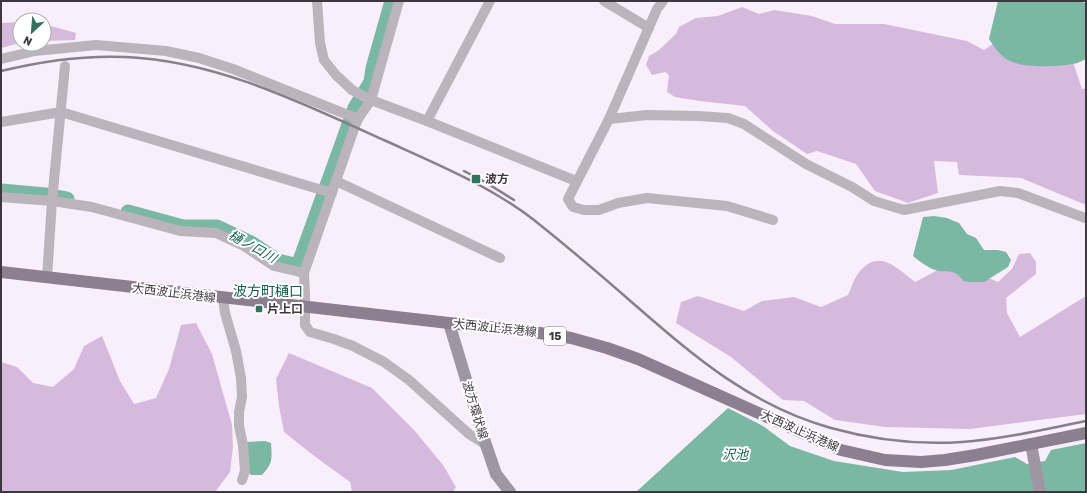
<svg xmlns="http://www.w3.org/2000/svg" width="1087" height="493" font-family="Rubik,'Noto Sans JP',sans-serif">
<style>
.green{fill:#d5badd}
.water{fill:#7ab8a3}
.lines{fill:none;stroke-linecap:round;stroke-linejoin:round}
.river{stroke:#7ab8a3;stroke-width:15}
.street{stroke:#bbb4bd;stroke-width:10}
.secondary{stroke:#a095a3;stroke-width:12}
.primary{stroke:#8c7f90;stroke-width:12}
.rail{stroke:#877f89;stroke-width:2.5}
.poi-dot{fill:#32715e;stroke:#fff;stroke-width:1.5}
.labels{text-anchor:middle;stroke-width:4;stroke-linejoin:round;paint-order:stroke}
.shield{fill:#fff;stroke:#787379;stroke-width:1}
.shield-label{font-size:11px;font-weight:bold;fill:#3e373f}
.poi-label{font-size:12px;font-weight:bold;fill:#3e373f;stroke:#fff;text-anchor:start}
.street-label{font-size:12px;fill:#3e373f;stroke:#fff}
.water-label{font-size:13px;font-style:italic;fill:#10614c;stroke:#fff}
.quarter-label{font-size:14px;fill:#0e5e4a;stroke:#fff}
</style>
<rect width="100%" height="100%" fill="#f9effc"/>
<!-- green -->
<g class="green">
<path d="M742,7L759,14L774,10L812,16L835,24H884L967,41L984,50L997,41L1071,56L1082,89L1086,88V205L1021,178L959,175L957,162L934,161L938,193L908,203L875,191L856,164L817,151L807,154L773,131L745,106L700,101L675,97L667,92L669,75L665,72L652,75L646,65L649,56L659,50L676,34L679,27L696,18L718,16Z"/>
<path d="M20,22V43L1,48V23Z"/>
<path d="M44,24L76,33L75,40L44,41Z"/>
<path d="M1030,253L1036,262V274L1006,298L1007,313L1020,337L1086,296V414L970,429L885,427L835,420L804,401L783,400L731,357L676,323L681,302L698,296L744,311L762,301L794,297L821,307L848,295C851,289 853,281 857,275C877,247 895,266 915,282L953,262L998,282L1012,269L1019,254Z"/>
<path d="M196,323L212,354L232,425L233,447L230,472L215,492H1V362L17,367L33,383L53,387L74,369L84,346L102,336L120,381L134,404L156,398L169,369L181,325Z"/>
<path d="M289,353L372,388L414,430L443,465L456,487L453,492H352L350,482L313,455L284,432L279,406L276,379Z"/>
</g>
<!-- water -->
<g class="water">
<path d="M998,1H1078L1086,3V59C1081,61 1077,64 1072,64C1056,67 1024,68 1010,61C1001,57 994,47 989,39Z"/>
<path d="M934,216L947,218L959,223L967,234L976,238L984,250H998L1006,252L1011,260L1008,267L984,282H970L963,281C955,267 947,274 935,270C927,267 919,261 913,256L923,217Z"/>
<path d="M728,408L763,426L790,446L834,461L903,472L951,470L1015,457L1027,464L1045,461L1051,450L1086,443V492H636Z"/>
<path d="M265,441L271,443C272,459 273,463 262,475H251L247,471L245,442Z"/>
</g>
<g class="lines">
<!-- river -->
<g class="river">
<path d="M1,191L46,195L67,199"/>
<path d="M128,212L183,227H217L251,243L278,261L298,266L355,108L371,82L373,68L392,1"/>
</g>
<!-- street -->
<g class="street">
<path d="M317,1L320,43L324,60L336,75L352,90L371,100L427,121L576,181"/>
<path d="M399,1L371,100L358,119L355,126L304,273L305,294V325L310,332L334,339L353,346L384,362L409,380L469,434L485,444"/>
<path d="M604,1L649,28"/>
<path d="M663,1L657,9L609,119L568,199L573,207L584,210H599L618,203L647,198L727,206L773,220"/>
<path d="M1,59L35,51L96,45L166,51L199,58L233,69L358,119"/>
<path d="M609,119L647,115L699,116L728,118L744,124L806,164L852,187L874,201L904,210L1000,191L1018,193L1085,218"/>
<path d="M427,121L490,1"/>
<path d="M1,122L61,112L332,193"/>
<path d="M336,181L500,258"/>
<path d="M1,197L52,201L92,207L180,231L216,233L244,246L274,266L304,273"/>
<path d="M47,278L52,201L65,66"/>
<path d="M223,298L225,313L236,351L241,378L242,397L239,412V426L243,445L245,471L242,480"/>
</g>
<!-- secondary -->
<g class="secondary">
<path d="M449,323L484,439L496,474L510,492"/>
<path d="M1031,444L1040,492"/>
</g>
<!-- primary -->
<path class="primary" d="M1,272L449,323L527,331L571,338L607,348L638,359L841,450L885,460L921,462L945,460L976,455L1086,433"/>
<!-- rail -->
<g class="rail">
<path d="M1,71C42,61 84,55 126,57C218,61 304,104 386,141C437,164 490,186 534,220C569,248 602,276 635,305C696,358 752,406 831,428C874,440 918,445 962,442C1004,439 1045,429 1086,421"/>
<path d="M464,171L485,182L514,200"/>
</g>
</g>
<!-- markers -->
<g class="poi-dot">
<rect x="471" y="174" width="10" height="10" rx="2"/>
<rect x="255" y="305" width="8" height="8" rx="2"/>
</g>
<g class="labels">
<!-- shield labels -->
<rect class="shield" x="544" y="327" width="22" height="18" rx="3"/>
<g class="shield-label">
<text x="555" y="340">15</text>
</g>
<!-- poi labels -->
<g class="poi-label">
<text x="485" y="183">波方</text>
<text x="267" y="313">片上口</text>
</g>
<!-- street labels -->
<g class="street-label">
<text transform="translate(174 293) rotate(7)" y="4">大西波止浜港線</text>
<text transform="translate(495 328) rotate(6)" y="4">大西波止浜港線</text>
<text transform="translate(475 410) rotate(73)" y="4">波方環状線</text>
<text transform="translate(800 431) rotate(24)" y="4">大西波止浜港線</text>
</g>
<!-- water labels -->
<g class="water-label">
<text transform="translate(253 246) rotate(29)" y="5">樋ノ口川</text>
<text x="735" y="459">沢池</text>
</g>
<!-- quarter labels -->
<g class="quarter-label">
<text x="268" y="296">波方町樋口</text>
</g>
</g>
<!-- border -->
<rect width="1087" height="493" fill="none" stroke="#3e373f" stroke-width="4"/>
<!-- north arrow -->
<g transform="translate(32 32) rotate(206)"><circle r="19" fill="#ffffff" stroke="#b2afb2"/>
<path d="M0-3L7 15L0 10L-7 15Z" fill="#32715e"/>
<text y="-6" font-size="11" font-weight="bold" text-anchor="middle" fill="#3e373f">N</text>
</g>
</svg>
